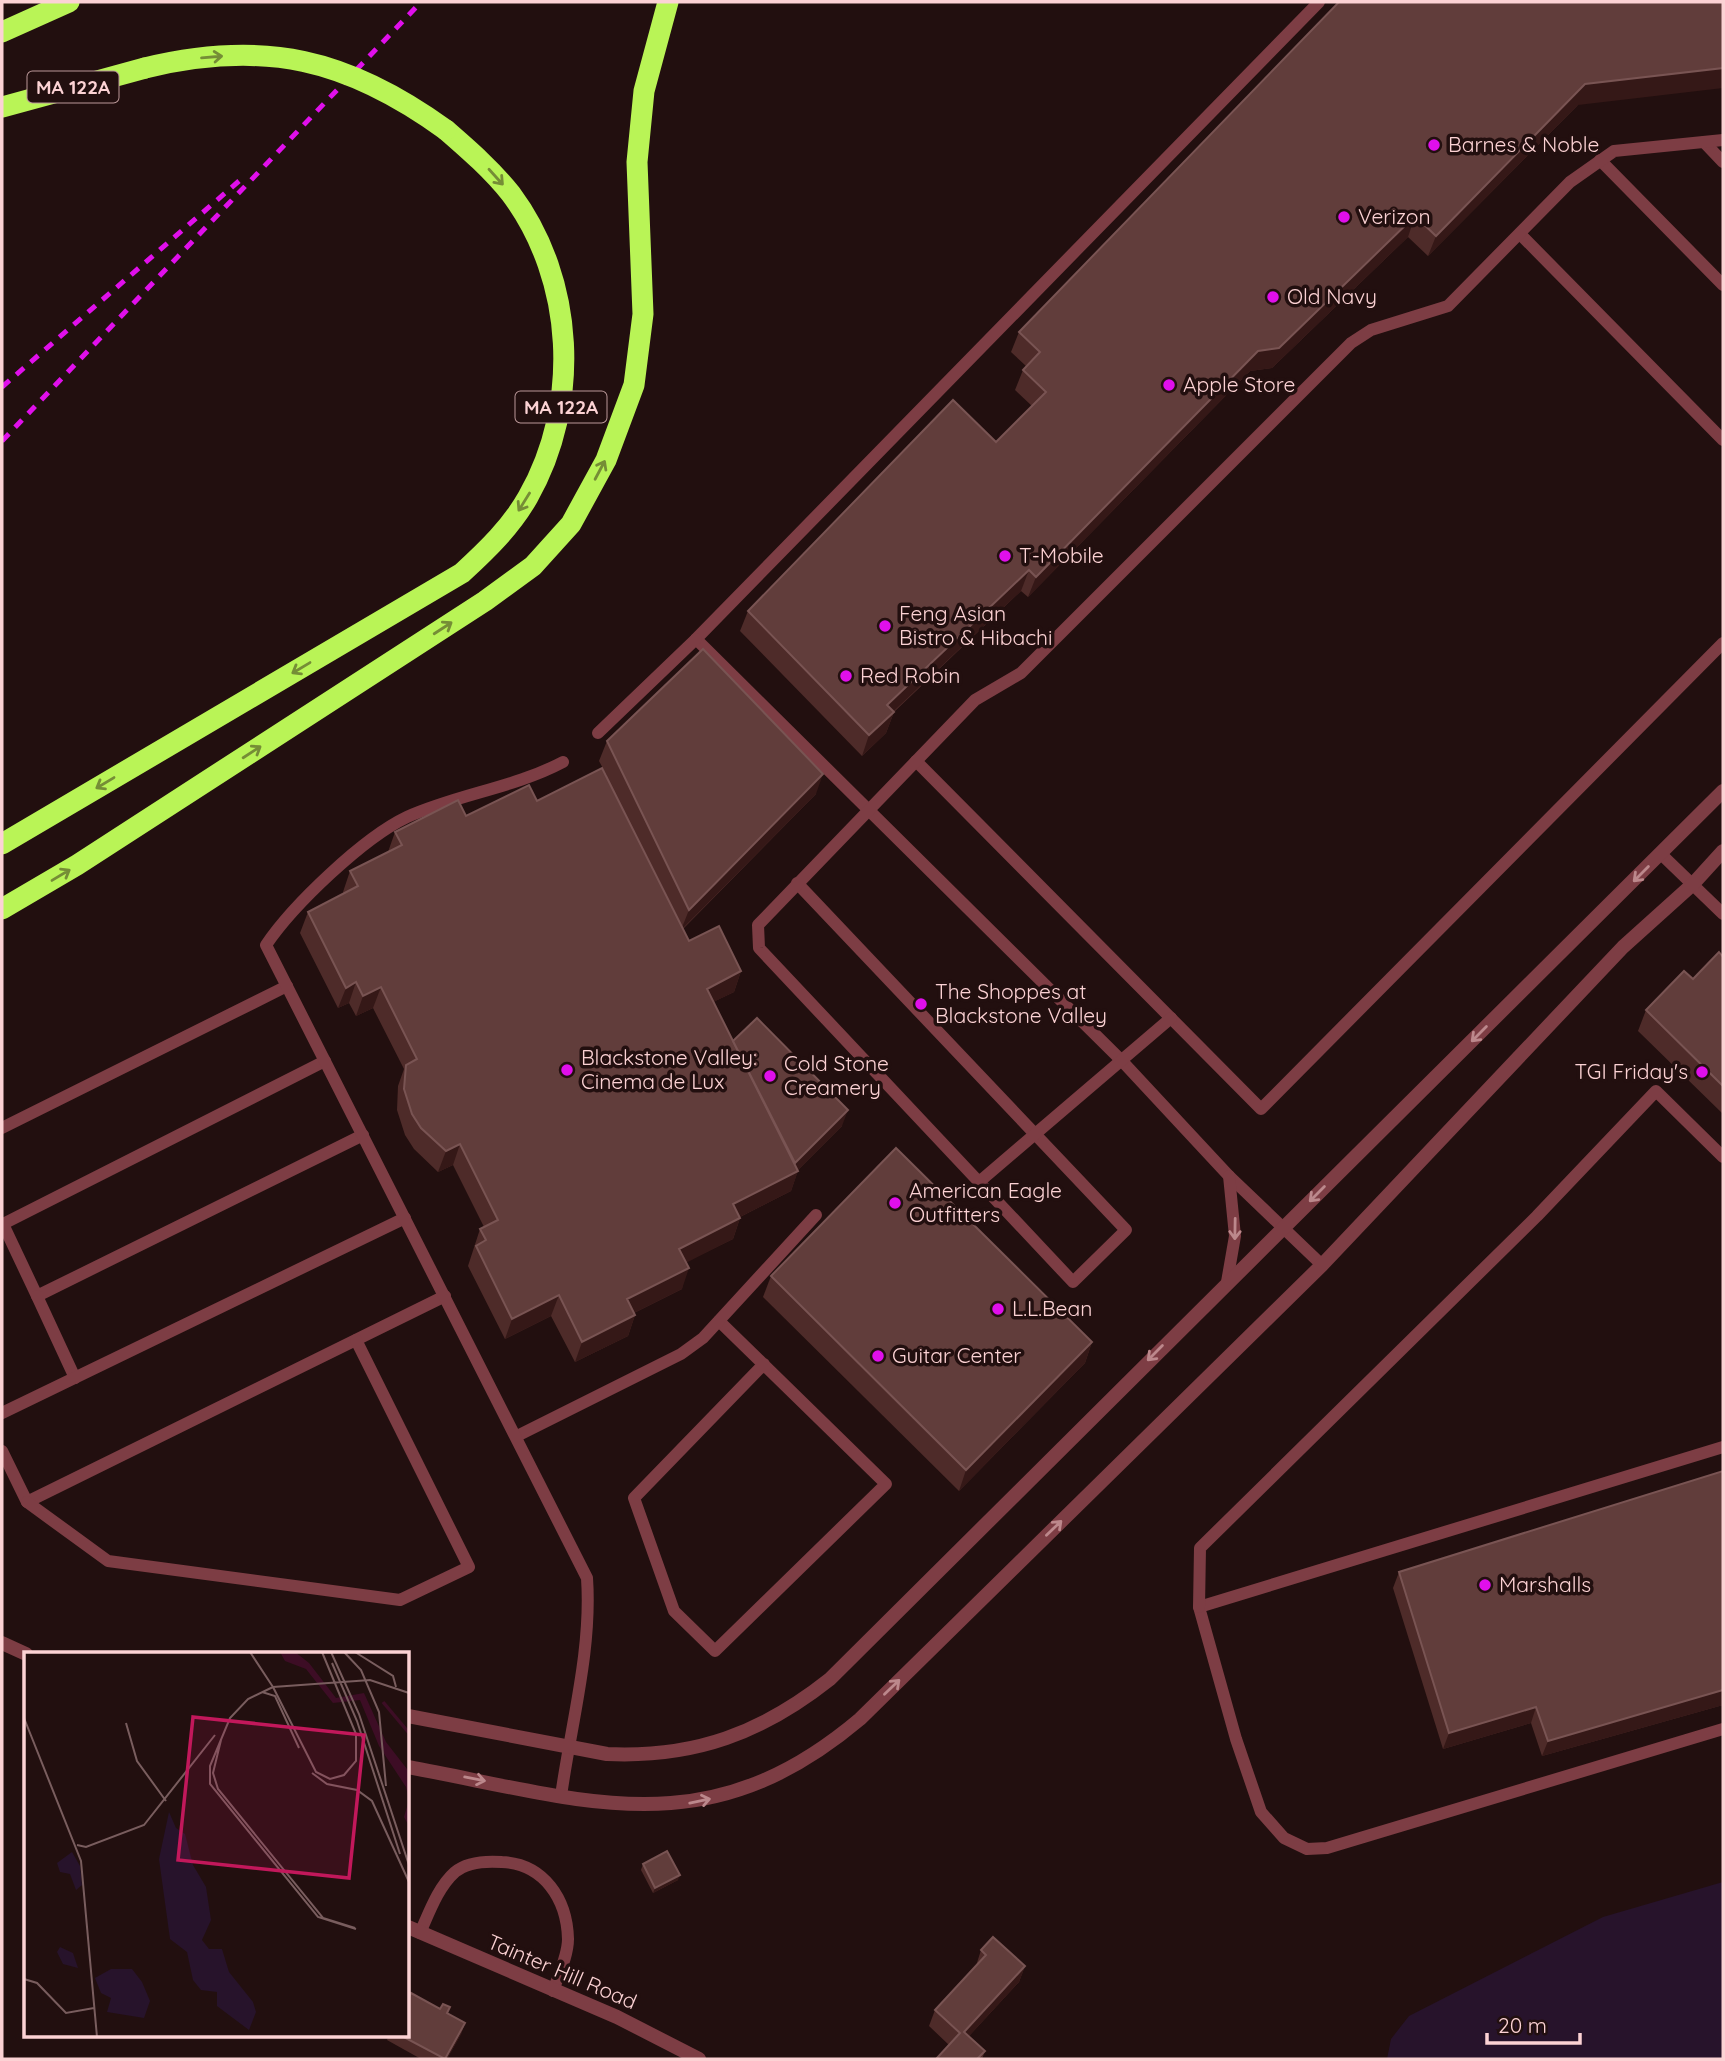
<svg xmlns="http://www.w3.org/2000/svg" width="1725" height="2061" font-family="Quicksand,sans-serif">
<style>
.green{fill:#27132b}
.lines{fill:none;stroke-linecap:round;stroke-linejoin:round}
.lane{stroke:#7d3d44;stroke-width:12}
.street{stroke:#7d3d44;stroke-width:14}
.highway{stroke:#b9f456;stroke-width:21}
.rail{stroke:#e00feb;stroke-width:5;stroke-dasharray:10 9;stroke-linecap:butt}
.highway-bridge{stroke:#b9f456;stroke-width:21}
.wall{fill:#4e2b29}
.shaded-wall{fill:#351817}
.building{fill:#613d3b;stroke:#795453;stroke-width:2}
.oneway{stroke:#758d36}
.oneway2{stroke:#bc888c}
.poi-dot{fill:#e00feb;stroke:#220f0f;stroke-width:2.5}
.labels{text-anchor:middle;stroke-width:7;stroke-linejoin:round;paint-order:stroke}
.shield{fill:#220f0f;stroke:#bb9899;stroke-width:2}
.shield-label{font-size:19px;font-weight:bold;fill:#fcd2d4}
.poi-label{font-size:21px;fill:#fcd2d4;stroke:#220f0f;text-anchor:start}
.street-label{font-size:21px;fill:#fcd2d4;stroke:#220f0f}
.inset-river{fill:none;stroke:#3d0d25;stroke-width:3.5}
.inset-road{fill:none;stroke:#795d5e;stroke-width:2}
.view{fill:#c2185b;fill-opacity:0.15;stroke:#c2185b;stroke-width:3.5}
.inset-edge{fill:none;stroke:#fcd2d4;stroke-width:3.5}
</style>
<rect width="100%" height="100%" fill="#220f0f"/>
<!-- green -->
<path class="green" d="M1723,1882V2059H1387L1391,2039L1409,2016L1603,1917Z"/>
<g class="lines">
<!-- lane -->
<g class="lane">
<path d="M1319,2L696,639L1122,1061L1229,1176L1322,1265"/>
<path d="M1704,142L1723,162"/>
<path d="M1600,160L1723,285"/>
<path d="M1520,234L1723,440"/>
<path d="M598,733L696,639"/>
<path d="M916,761L1261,1109L1723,643"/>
<path d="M1661,854L1723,914"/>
<path d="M797,883L1126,1230L1073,1282L979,1182"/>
<path d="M1171,1018L979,1182L759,948L758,925L975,700L1021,673L1351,343L1371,330L1448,306L1570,182L1614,151L1723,140"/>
<path d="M325,1061L3,1224L37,1296L363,1135"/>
<path d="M2,1128L287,986"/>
<path d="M1227,1282L1235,1236L1229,1176"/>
<path d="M37,1296L75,1378"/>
<path d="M719,1321L886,1484L715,1651L674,1611L634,1498L764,1364"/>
<path d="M2,1413L405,1218"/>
<path d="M517,1436L681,1354L703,1338L816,1215"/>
<path d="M1723,1447L1199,1607L1236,1739L1261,1812L1284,1838L1307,1849L1327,1848L1723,1729"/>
<path d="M2,1451L27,1502L445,1296"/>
<path d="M27,1502L108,1561L400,1600L469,1567L356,1340"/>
<path d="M1199,1607L1200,1548L1537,1216L1656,1091L1723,1157"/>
<path d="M561,1796C571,1724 592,1650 587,1578L266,945C293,905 363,838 407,817C458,794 514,788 563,762"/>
<path d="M420,1933C429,1913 438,1887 455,1872C467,1862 488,1861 502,1862C544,1864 567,1899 568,1939C568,1956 558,1976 553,1991"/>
</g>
<!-- street -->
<g class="street">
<path d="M2,1643L26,1654"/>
<path d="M408,1716L607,1754C695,1758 762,1733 830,1679L1723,791"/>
<path d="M408,1767C586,1800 706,1849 860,1719L1322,1265L1623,947L1693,884L1723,851"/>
<path d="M408,1927L617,2017L699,2059"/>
</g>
<!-- highway -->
<g class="highway">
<path d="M2,32L69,2"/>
<path d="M2,107L145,68"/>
<path d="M2,844L462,573C487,550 511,527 528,497C581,404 575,280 511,194C492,170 469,150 446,130"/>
<path d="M2,909L77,865L485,601L533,566L571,524L606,460L634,385L643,314L637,162L644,91L668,2"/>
</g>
<!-- rail -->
<g class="rail">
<path d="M2,387L239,181"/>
<path d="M2,441L421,2"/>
</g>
<!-- highway-bridge -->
<path class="highway-bridge" d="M145,68C265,39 348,59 446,130"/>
</g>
<!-- wall -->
<g class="wall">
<path d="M1578,105L1428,256L1408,237L1272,368L1250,371L1028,597L1021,591L894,712L886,733L862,756L740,631L748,611L996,442L1032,406L1015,390L1023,370L1026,366L1011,352L1019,332Z"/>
<path d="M607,741L816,794L683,929L689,941L741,971L734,992L713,1002L733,1041L842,1126L798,1170L791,1191L740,1217V1218L733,1239L686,1262L682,1289L634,1313L635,1315L628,1336L575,1362L551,1316L505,1339L468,1266L480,1229L484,1227L453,1165L438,1172L414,1149L405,1135L397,1110L398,1086L404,1069L373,1008L356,1016L349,1003L338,1008L300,933L308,912L344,894L343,892L350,871L388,852L395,832L537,801L607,776L599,761Z"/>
<path d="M1723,957V1114L1638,1031L1646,1010L1693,979Z"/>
<path d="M771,1276L1092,1342L1085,1363L959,1491L763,1297Z"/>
<path d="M1723,1471V1705L1542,1756L1531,1723L1443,1749L1393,1588L1399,1572Z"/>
<path d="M643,1864L678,1880L653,1893L641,1870Z"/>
<path d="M981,1950L1025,1966L1019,1982L969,2036L985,2051L982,2059H936L949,2045L929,2026L935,2010L976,1966Z"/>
<path d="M448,2014L465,2023L461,2034L447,2059H421L387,2040L389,2035H408Z"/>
</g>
<!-- shaded-wall -->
<g class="shaded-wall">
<path d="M1723,68V88L1578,105L1428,256L1436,236L1585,84Z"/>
<path d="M1415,216L1408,237L1272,368L1250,371L1028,597L1036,577L1258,351Z"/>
<path d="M1029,570L1021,591L879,725L887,705Z"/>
<path d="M894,712L886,733L862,756L869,735Z"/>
<path d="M823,774L816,794L681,930L689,910Z"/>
<path d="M741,971L734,992L699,1009L707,989Z"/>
<path d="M356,982L349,1003L338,1008L346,988Z"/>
<path d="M381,987L373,1008L356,1016L363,996Z"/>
<path d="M848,1110L842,1126L796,1172L798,1171L791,1191L726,1224L733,1204L792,1166Z"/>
<path d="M460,1144L453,1165L438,1172L446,1151Z"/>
<path d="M740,1218L733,1239L672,1270L679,1249Z"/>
<path d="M689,1268L682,1289L620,1320L627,1299Z"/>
<path d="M559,1295L551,1316L505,1339L512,1319Z"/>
<path d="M635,1315L628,1336L575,1362L582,1342Z"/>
<path d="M1092,1342L1085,1363L959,1491L966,1470Z"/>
<path d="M1723,1690V1705L1542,1756L1548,1741Z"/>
<path d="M1536,1707L1531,1723L1443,1749L1449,1733Z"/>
<path d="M680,1875L678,1880L653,1893L655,1888Z"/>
<path d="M1025,1966L1019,1982L958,2048L964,2032Z"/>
<path d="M465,2023L461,2034L447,2059H445Z"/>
</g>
<!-- building -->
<g class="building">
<path d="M1339,2H1723V68L1585,84L1436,236L1415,216L1279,348L1258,351L1036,577L1029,570L887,705L894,712L869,735L748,611L953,400L996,442L1046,392L1023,370L1040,352L1019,332Z"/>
<path d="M703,649L823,774L689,910L607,741Z"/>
<path d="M602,768L689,941L719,926L741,971L707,989L798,1171L733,1204L740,1218L679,1249L689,1268L627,1299L635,1315L582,1342L559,1295L512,1319L476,1246L486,1240L480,1229L498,1220L460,1144L446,1151L421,1128L412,1114L404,1089L406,1065L417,1059L381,987L363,996L356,982L346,988L308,912L358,886L350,871L402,845L395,832L458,800L466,816L529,785L537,801Z"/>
<path d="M1719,952L1723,957V1086L1646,1010L1684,971L1693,979Z"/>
<path d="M757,1018L848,1110L795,1163L733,1041Z"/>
<path d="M896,1148L1092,1342L966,1470L771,1276Z"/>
<path d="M1723,1471V1690L1548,1741L1536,1707L1449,1733L1399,1572Z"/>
<path d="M667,1851L680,1875L655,1888L643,1864Z"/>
<path d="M993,1937L1025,1966L964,2032L985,2051L977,2059H936L960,2033L935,2010L986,1955L981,1950Z"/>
<path d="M411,1993L440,2009L443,2004L450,2007L447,2013L465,2023L445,2059L400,2035H408V1999Z"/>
</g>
<!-- one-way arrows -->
<defs><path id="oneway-shaft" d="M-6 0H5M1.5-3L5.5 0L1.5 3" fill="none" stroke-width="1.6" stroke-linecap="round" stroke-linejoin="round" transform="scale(1.75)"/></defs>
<g class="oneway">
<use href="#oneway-shaft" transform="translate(212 57) rotate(-5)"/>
<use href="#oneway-shaft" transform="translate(496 177) rotate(48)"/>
<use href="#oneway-shaft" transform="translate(600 470) rotate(-62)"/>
<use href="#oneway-shaft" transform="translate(524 502) rotate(122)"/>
<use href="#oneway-shaft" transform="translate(443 628) rotate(-33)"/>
<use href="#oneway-shaft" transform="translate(301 668) rotate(149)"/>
<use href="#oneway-shaft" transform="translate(252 752) rotate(-33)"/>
<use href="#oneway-shaft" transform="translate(105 783) rotate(149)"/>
<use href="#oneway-shaft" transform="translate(61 875) rotate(-31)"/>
</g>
<g class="oneway2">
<use href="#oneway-shaft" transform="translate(1641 874) rotate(135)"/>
<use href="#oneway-shaft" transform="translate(1479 1034) rotate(135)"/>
<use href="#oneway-shaft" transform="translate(1317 1194) rotate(135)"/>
<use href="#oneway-shaft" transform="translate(1235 1229) rotate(91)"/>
<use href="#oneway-shaft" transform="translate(1155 1353) rotate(135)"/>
<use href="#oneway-shaft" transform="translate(1054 1528) rotate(-44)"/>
<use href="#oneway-shaft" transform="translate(892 1687) rotate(-44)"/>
<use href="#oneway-shaft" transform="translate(475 1779) rotate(11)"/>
<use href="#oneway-shaft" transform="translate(700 1801) rotate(-12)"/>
</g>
<!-- markers -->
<g class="poi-dot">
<circle cx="1434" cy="145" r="7"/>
<circle cx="1344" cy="217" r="7"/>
<circle cx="1273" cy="297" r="7"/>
<circle cx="1169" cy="385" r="7"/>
<circle cx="1005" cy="556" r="7"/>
<circle cx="885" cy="626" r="7"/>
<circle cx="846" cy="676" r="7"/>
<circle cx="921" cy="1004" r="7"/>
<circle cx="567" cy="1070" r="7"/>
<circle cx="1702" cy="1072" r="7"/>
<circle cx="770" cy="1076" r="7"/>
<circle cx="895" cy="1203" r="7"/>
<circle cx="998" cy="1309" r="7"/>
<circle cx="878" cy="1356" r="7"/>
<circle cx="1485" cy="1585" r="7"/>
</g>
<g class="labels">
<!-- shield labels -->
<g class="shield">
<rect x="27.5" y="71.5" width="91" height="31" rx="5"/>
<rect x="515.5" y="391.5" width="91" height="31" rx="5"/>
</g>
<g class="shield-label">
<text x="73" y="94">MA 122A</text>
<text x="561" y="414">MA 122A</text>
</g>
<!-- poi labels -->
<g class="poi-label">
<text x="1448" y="152">Barnes &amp; Noble</text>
<text x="1358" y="224">Verizon</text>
<text x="1287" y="304">Old Navy</text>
<text x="1183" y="392">Apple Store</text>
<text x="1019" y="563">T-Mobile</text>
<text x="899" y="621">Feng Asian<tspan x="899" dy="24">Bistro &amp; Hibachi</tspan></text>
<text x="860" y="683">Red Robin</text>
<text x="935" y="999">The Shoppes at<tspan x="935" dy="24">Blackstone Valley</tspan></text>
<text x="581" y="1065">Blackstone Valley:<tspan x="581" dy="24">Cinema de Lux</tspan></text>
<text x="784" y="1071">Cold Stone<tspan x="784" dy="24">Creamery</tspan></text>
<text x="1688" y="1079" text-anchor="end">TGI Friday's</text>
<text x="909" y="1198">American Eagle<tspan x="909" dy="24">Outfitters</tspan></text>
<text x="1012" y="1316">L.L.Bean</text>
<text x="892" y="1363">Guitar Center</text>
<text x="1499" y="1592">Marshalls</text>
</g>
<!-- street labels -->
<g class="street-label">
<text transform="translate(562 1972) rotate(23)" y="7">Tainter Hill Road</text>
</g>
</g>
<!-- overview -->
<g transform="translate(24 1652)">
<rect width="385" height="385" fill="#220f0f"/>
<path d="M145,160L152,176L161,182L169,213L182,235L187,268L178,288L185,297H198L205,320L229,350L232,360L225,378L193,354V340L177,338L169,328L163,300L146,287L135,207ZM48,200L56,214L58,233L52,238L46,222L36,220L33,211ZM36,295L49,301L54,316L39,312L33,300ZM87,317H108L118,330L126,349L120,366L83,360L87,346L77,341L71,326Z" fill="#27132b"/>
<path d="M256,0H271L285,11L312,46L340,41L362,90L383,117L385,123V174L380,165L385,148L382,135L355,94L336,48L309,51L282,17L261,9Z" fill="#3d0d25"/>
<path class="inset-river" d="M359,50L385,81"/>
<path class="inset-road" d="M226,0L249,35L224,47L206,66L186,114V132L294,265L332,277M307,0L335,62L385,213M320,0L337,18L355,60L362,134M331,0L369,24L372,35M308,11L333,69L376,202M249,35L346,28L385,41M249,35L292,120L306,127L320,123L332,109V82L298,0M238,40L251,44L275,96M0,66L57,209L73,385M102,71L113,109L142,149M197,88L189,121L194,137L299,266L331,276M288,121L303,132L333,138L348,149L385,230M53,193L62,195L120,173L191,83M0,327L13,331L42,361L70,356"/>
<path class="view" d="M169,65L340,83L325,226L154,208Z"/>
<rect width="385" height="385" class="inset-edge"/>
</g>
<!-- border -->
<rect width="1725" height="2061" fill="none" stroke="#fcd2d4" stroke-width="7"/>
<!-- scale -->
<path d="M1487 2033v10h93v-10" fill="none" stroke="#fcd2d4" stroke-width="3.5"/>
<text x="1498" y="2033" font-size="21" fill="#fcd2d4" stroke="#220f0f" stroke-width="5" paint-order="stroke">20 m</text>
</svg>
